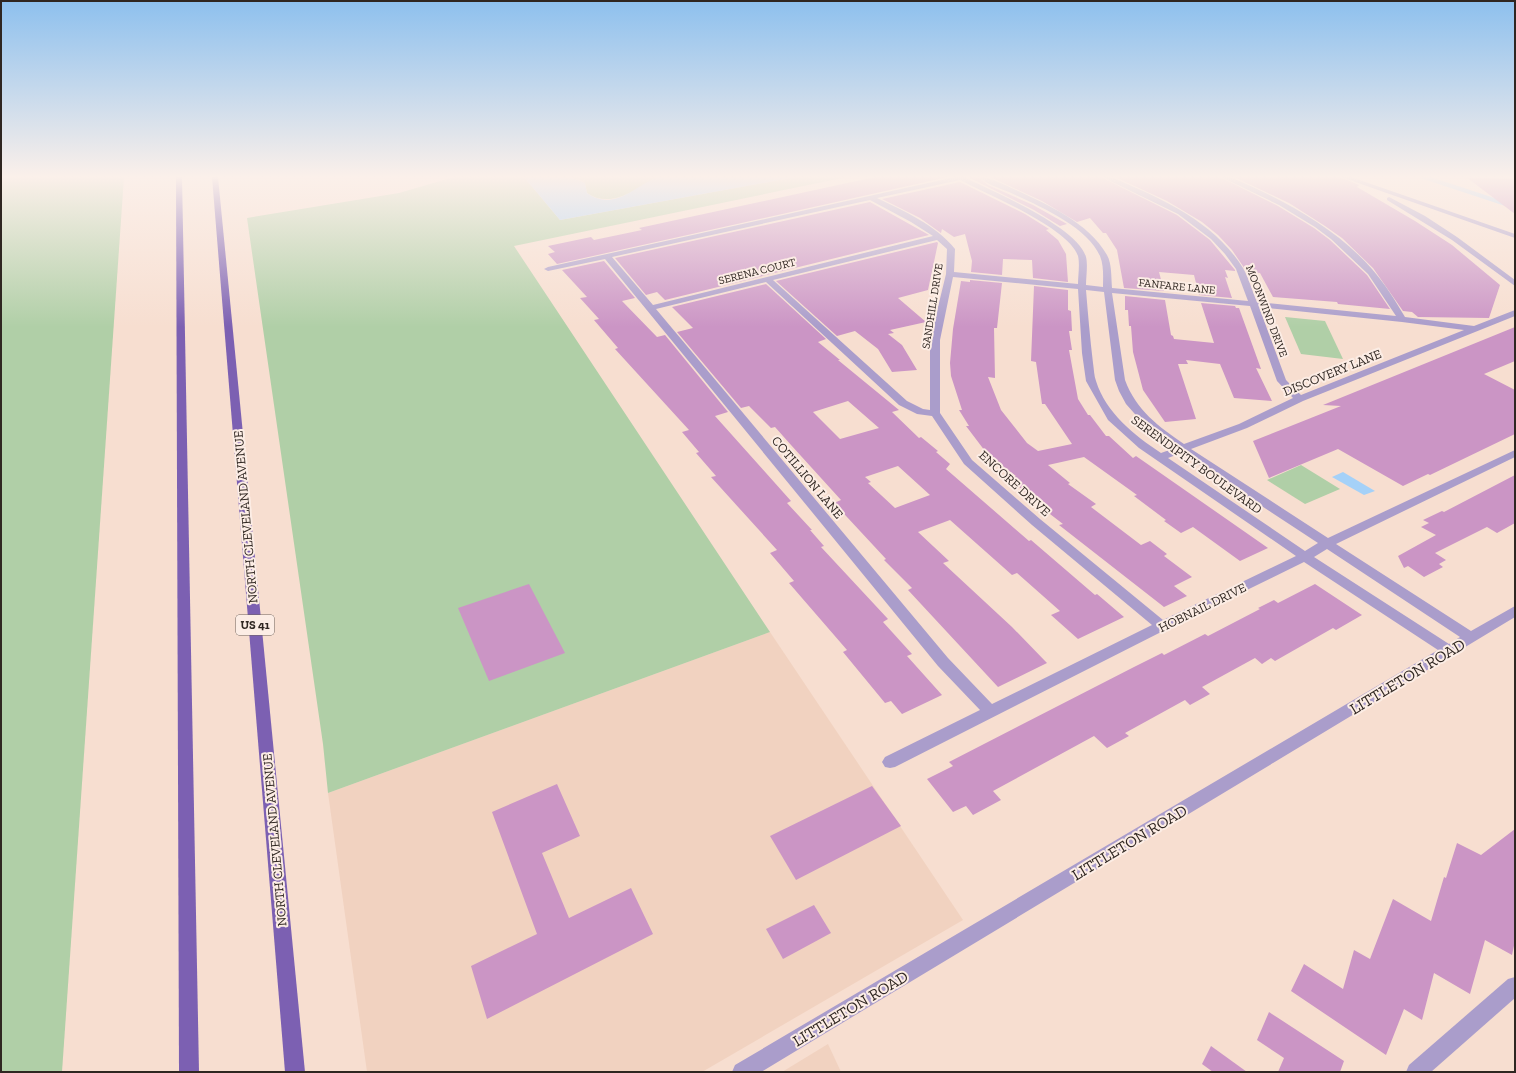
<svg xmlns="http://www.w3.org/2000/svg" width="1516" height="1073" font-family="'Zilla Slab',serif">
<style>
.built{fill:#f1d2c0}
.green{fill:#b0cfa7}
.water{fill:#a5d1f8}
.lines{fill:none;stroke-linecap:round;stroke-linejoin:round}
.stream{stroke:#a5d1f8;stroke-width:4}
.building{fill:#cb95c5;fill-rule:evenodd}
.minor{fill:#aa9dcb;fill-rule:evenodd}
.major{fill:#7c60b2;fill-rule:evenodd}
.labels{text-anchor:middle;stroke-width:4;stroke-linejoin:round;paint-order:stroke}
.far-street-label{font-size:11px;fill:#2f2621;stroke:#fcede5}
.shield{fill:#fcede5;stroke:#6c625c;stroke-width:1}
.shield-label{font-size:12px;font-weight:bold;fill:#2f2621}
.street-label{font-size:13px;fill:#2f2621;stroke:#fcede5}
.near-street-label{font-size:16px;fill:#2f2621;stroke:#fcede5}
</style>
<rect width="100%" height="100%" fill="#f7ded0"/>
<!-- built -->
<g class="built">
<path d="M770,632L963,920L702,1072H367L328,793Z"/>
<path d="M828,1044L841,1072H782Z"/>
</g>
<!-- green -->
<g class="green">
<path d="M1,177H124L62,1072H1Z"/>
<path d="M454,177H524L560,220L796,177H847L514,246L770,632L328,793L323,744L247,218L399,193Z"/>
<path d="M566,177H657C636,190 610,209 587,193L585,183L580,180Z"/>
<path d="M1285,317L1325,321L1343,359L1301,354Z"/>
<path d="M1301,465L1340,489L1305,504L1267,480Z"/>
</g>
<!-- water -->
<g class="water">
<path d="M524,177C543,177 569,173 585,183L587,193C614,212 633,187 656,178C663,175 681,177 689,177C725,177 761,177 796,177L560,220Z"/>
<path d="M1343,472L1375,491L1364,495L1332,477Z"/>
</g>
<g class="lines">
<!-- stream -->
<path class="stream" d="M1424,177L1515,207"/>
</g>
<!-- building -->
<g class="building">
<path d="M875,177H948L557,264L548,254L555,252L548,246L591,237L594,240L642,230L639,228Z"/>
<path d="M968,177H978L988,185L1033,205L1067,224L1060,226L1034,210Z"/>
<path d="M990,177H1101L1177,215L1210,240L1235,270V271L1225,270L1228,278L1225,277L1232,298L1199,295L1194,275L1159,272L1164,291L1124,288L1117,250L1106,233H1103L1090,218L1077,222L1042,201Z"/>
<path d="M1115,177H1220L1278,206L1314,228L1330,240L1367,275L1390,309L1338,304L1337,302L1273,297L1260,273L1247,272L1232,250L1218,235L1202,222L1167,201Z"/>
<path d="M1234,177H1340L1359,185L1357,187L1415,221L1452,245L1500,285L1489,318L1418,317L1412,312L1403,311L1373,268L1342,238L1325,226L1289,203Z"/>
<path d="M1466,177L1515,179V214Z"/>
<path d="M960,182L1025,214L1049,229L1046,230L1058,240L1066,254L1068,282L1033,278L1032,260L1003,259L1002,275L971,272L972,261L965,234L954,237L942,229L941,233L920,218L882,199Z"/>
<path d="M870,202L929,235L665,300L657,292L646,295L615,258Z"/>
<path d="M937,242L938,243L928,290L898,298L926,322L890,330L894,333L888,334L902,345L917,370L892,372L878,349L855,331L837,336L776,281Z"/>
<path d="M604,261L635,298L622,301L657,337L665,335L728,412L715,416L791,501L787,503L812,530H810L824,546L821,547L888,619L883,622L912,654L907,656L942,695L902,714L891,701L885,703L843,652L847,650L789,583L794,581L770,553L777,550L711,477L716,476L696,453L699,452L682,432L689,430L615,349L618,348L594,320L599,319L580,298L587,297L562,270Z"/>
<path d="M970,280L1002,283L997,328H994L995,378L988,377L1001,410L1027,443L1038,451L1072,444L1045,404H1042L1036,362L1031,361L1034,286L1068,290V310L1071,311L1072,331H1069L1072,350H1069L1078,399L1088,415H1090L1106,436H1109L1133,458L1136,456L1268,548L1240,561L1193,527L1181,533L1164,521L1166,520L1134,496L1137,495L1084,457L1048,465L1070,483L1068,484L1096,504L1091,507L1141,545L1150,541L1167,554L1164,556L1192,577L1174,586L1187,596L1164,607L1059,525L1063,524L1037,504H1039L1010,479L1016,476L988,455L966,426H969L959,410H962L951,376L950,363L953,329L961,281L970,282Z"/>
<path d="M766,284L826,339L818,342L840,360H838L899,410L892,412L919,438L921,437L938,451L936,452L950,464L946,469L1029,541L1031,540L1095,595L1097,594L1124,617L1078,639L1051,615L1060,611L1017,573L1012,575L950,520L918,532L949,561L943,563L1012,627L1047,663L998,687L908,590L912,588L884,560L886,559L834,503L841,500L791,445L775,427L771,428L749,406L741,408L677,332L693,328L672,307ZM848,401L879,428L840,439L813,412ZM898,466L930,495L895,508L868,483L871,482L865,477Z"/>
<path d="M1125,296L1165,300L1171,335L1173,336L1174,339L1214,343L1201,303L1235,306L1236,308H1239L1261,369L1256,368L1272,401L1234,398L1220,364L1186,360L1188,364H1178L1196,419L1165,422L1143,390L1133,352L1131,326H1129L1128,310H1125Z"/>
<path d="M1515,327V361L1484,374L1515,390V434L1430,475L1428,474L1403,486L1338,449L1269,478L1253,441L1341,406L1323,405Z"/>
<path d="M1515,475V523L1497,533L1487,527L1435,553L1446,560L1439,564L1443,567L1424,577L1408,566L1404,568L1398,556L1436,535L1421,527L1429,523L1423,520L1442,511L1444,512Z"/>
<path d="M529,584L565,653L489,681L458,608Z"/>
<path d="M1315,584L1362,615L1336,630L1333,628L1275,661L1271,658L1262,664L1255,658L1202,687L1210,694L1190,705L1185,700L1125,733L1129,736L1107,748L1094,736L993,791L1001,800L973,815L966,806L953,812L927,779L953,766L949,762L1134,667L1162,653L1164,655L1205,634L1208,636L1260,609L1258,608L1274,600L1278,603Z"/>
<path d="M557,784L580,836L542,853L569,918L631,888L653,934L487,1019L471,966L537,934L492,812Z"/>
<path d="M872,786L901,826L796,880L770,836Z"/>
<path d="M1515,829V941L1512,955L1485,940L1470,994L1434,973L1422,1020L1404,1009L1386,1055L1291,991L1304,964L1343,989L1354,950L1370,959L1393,899L1431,921L1444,877L1446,878L1457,843L1481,855Z"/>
<path d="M814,905L831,933L783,959L766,929Z"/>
<path d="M1269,1012L1344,1061L1340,1072H1278L1284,1058L1257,1040Z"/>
<path d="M1211,1046L1247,1072H1213L1202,1064Z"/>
</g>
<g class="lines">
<!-- minor -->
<g class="minor">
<path d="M955,177H967L966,178C994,192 1078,227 1086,257C1088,265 1086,277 1086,285L1103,287C1103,277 1104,266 1100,256C1087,226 1037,205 1009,192C999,188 986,184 979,177C992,177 1004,185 1016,190C1048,205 1088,222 1107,255C1112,264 1111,277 1112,288L1248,301L1236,269L1225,254L1211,239L1178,214L1102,177H1111C1160,198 1213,220 1243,268C1249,278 1252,291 1257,302L1396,316L1368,274L1331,239L1315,227L1279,205L1221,177H1230C1282,199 1334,226 1372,269C1385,284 1395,300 1405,317L1474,326L1515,310V316L1303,401L1247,428L1191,449L1328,538L1515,450V457L1336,544L1471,631L1515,606V617L761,1072H732L735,1065L1438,650L1304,562L1167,629L895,767L890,768L885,767L882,762L885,757L980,710L938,666L605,259L548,271L544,269L548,267ZM960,180C987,194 1069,228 1078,256C1080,264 1078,276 1078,284L954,272L955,249C936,225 904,211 877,198ZM870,200L911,222L933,236L653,305L612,257ZM937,240L947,249L946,274L930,340V410L923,409L907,401L773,280ZM953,277L1078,289L1082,353L1086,381L1108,420L1139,448L1296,556L1163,620L1040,519L972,460L940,413V340ZM766,282L899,405L917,414L932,416L964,464L1032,525L1152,625L992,704L948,658L656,309ZM1086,290L1104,292L1115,380L1119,391L1126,404L1142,422L1175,448L1161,453C1134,435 1106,413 1096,381C1094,376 1094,369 1093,363C1090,339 1088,314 1086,290ZM1112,293L1250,306L1277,381L1293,398L1239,424L1184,444C1159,427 1136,410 1125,380ZM1259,307L1402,322L1464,330L1301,395L1286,380ZM1181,453L1318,543L1305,551L1168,458ZM1327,549L1460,637L1449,644L1314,557Z"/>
<path d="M1341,177H1351L1515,234V238Z"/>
<path d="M1389,197L1425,216L1457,237L1515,280V286L1452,240L1387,200V198Z"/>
<path d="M1515,977V998L1431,1072H1406L1409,1065L1508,979Z"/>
</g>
<!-- major -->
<g class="major">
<path d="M176,177H182L199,1072H179Z"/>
<path d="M212,177H218L305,1072H285Z"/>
</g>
</g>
<!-- sky -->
<linearGradient id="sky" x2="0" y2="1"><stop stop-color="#8dc0ee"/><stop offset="0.54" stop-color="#fbf0ea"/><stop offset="1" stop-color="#fbf0ea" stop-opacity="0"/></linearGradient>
<rect width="1516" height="327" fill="url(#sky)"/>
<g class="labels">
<!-- far-street labels -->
<g class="far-street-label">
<text transform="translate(757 271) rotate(-14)" y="4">SERENA COURT</text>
<text transform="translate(1177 286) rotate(6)" y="4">FANFARE LANE</text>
<text transform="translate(932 306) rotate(-81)" y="4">SANDHILL DRIVE</text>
<text transform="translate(1267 311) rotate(69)" y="4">MOONWIND DRIVE</text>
</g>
<!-- shield labels -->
<rect class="shield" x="236" y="615" width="38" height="20" rx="3"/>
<g class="shield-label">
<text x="255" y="629">US 41</text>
</g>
<!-- street labels -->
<g class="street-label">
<text transform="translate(1332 372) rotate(-22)" y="5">DISCOVERY LANE</text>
<text transform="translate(1197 464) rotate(36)" y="5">SERENDIPITY BOULEVARD</text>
<text transform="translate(808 477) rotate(50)" y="5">COTILLION LANE</text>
<text transform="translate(1015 483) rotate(42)" y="5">ENCORE DRIVE</text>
<text transform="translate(245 517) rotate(-95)" y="5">NORTH CLEVELAND AVENUE</text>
<text transform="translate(1202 607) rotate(-26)" y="5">HOBNAIL DRIVE</text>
<text transform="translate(274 840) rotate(-95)" y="5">NORTH CLEVELAND AVENUE</text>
</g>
<!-- near-street labels -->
<g class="near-street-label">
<text transform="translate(1407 676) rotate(-31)" y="6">LITTLETON ROAD</text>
<text transform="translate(1129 842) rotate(-31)" y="6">LITTLETON ROAD</text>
<text transform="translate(850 1008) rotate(-31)" y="6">LITTLETON ROAD</text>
</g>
</g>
<!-- border -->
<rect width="1516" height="1073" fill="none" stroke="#2f2621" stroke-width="4"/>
</svg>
